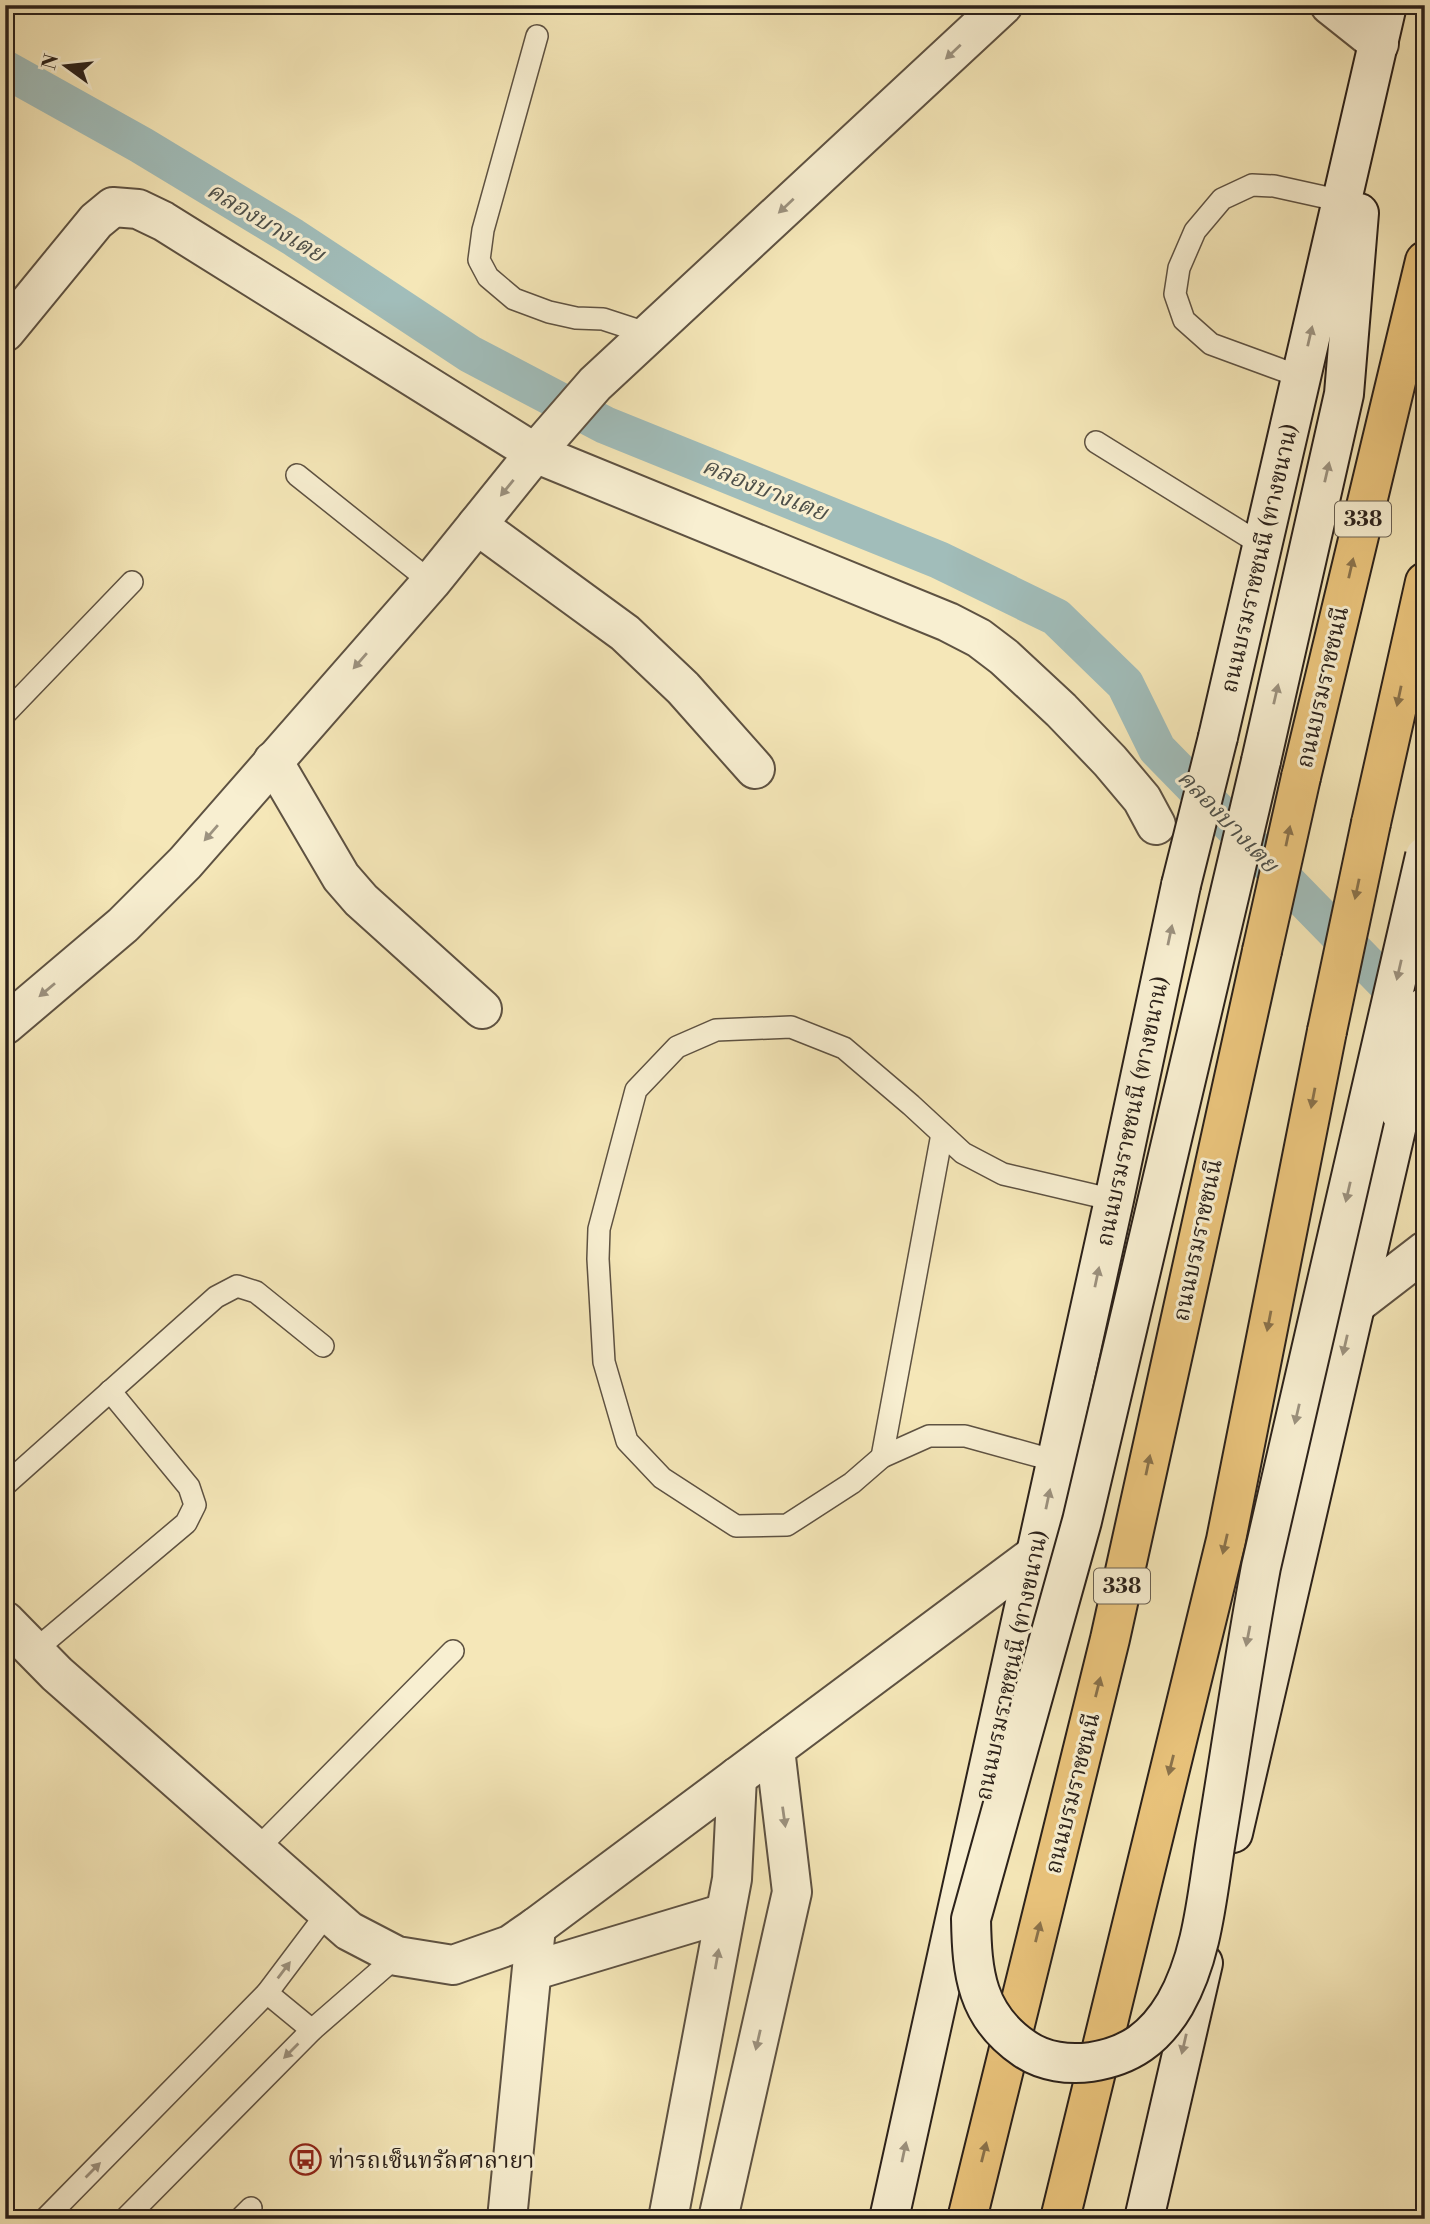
<svg xmlns="http://www.w3.org/2000/svg" width="1430" height="2224" font-family="'Libre Bodoni','Noto Serif Thai',serif">
<style>
.lines{fill:none;stroke-linecap:round;stroke-linejoin:round}
.canal{stroke:#a1bdba;stroke-width:38}
.lane-casing{stroke:#5e5242;stroke-width:24}
.street-casing{stroke:#5e5242;stroke-width:42}
.secondary-casing{stroke:#2b211a;stroke-width:42}
.highway-casing{stroke:#2b211a;stroke-width:42}
.lane{stroke:#f8efd1;stroke-width:21}
.street{stroke:#f8efd1;stroke-width:38}
.secondary{stroke:#f8efd1;stroke-width:38}
.highway{stroke:#eac47c;stroke-width:38}
.secondary-bridge-casing{stroke:#2b211a;stroke-width:42;stroke-linecap:butt}
.highway-bridge-casing{stroke:#2b211a;stroke-width:42;stroke-linecap:butt}
.secondary-bridge{stroke:#f8efd1;stroke-width:38}
.highway-bridge{stroke:#eac47c;stroke-width:38}
.oneway{fill:#9c927f}
.oneway2{fill:#8a724b}
.labels{text-anchor:middle;stroke-width:6;stroke-linejoin:round;paint-order:stroke}
.shield{fill:#f8efd1;stroke:#685f51;stroke-width:2}
.shield-label{font-size:21px;font-weight:bold;fill:#2b211a}
.street-label{font-size:23px;fill:#2b211a;stroke:#f8efd1}
.poi-label{font-size:23px;fill:#2b211a;stroke:#f8efd1;text-anchor:start}
.water-label{font-size:24px;font-style:italic;fill:#4e504a;stroke:#f8efd1}
</style>
<rect width="100%" height="100%" fill="#f5e7b8"/>
<filter id="stains"><feTurbulence type="fractalNoise" baseFrequency=".00286" numOctaves="4"/><feColorMatrix values="0 0 0 0 .2 0 0 0 0 .09 0 0 0 0 .02 0 0 0 .5 -.17"/></filter>
<radialGradient id="worn" r=".72"><stop offset=".6" stop-color="#630" stop-opacity="0"/><stop offset="1" stop-color="#630" stop-opacity=".3"/></radialGradient>
<g class="lines">
<!-- canal -->
<path class="canal" d="M5,69L141,145L293,237L470,354L605,425L939,560L1056,617L1125,684L1157,749L1413,1011"/>
<defs>
<g id="lane">
<path d="M537,36L483,230L479,260L488,277L514,299L549,312L576,318L603,319L649,334"/>
<path d="M1301,377L1211,344L1184,320L1175,294L1179,268L1195,231L1222,199L1252,185L1274,186L1342,201"/>
<path d="M1096,442L1262,545"/>
<path d="M297,475L431,582"/>
<path d="M5,714L132,582"/>
<path d="M882,1457L942,1134"/>
<path d="M1056,1461L965,1436H929L882,1457L852,1483L787,1525L736,1526L662,1478L627,1441L604,1362L598,1259L599,1229L636,1090L677,1047L716,1030L791,1027L844,1048L911,1105L963,1153L1003,1174L1114,1200"/>
<path d="M5,1485L216,1297L237,1286L256,1292L323,1346"/>
<path d="M34,1651L186,1523L195,1505L189,1487L110,1391"/>
<path d="M257,1849L453,1651"/>
<path d="M267,1993L312,2030"/>
<path d="M45,2219L267,1993L328,1912"/>
<path d="M125,2219L312,2030L397,1956"/>
<path d="M240,2219L251,2208"/>
</g>
<g id="street">
<path d="M1330,5L1379,44"/>
<path d="M5,332L96,221L113,207L138,209L163,221L535,453L948,622L979,638L1004,657L1061,710L1110,761L1142,799L1156,825"/>
<path d="M477,525L625,633L683,688L755,769"/>
<path d="M273,761L341,877L361,900L482,1009"/>
<path d="M5,1025L123,925L185,863L431,582L535,453L595,384L1003,5"/>
<path d="M1355,1305L1425,1251"/>
<path d="M5,1621L57,1674L349,1931L397,1956L453,1965L510,1945L536,1927L1035,1555"/>
<path d="M532,1971L725,1913"/>
<path d="M507,2219L536,1927"/>
<path d="M668,2219L732,1879L737,1777"/>
<path d="M718,2219L792,1892L775,1749"/>
</g>
<g id="secondary">
<path d="M1218,737L1387,5"/>
<path d="M1261,761L1344,394L1359,213"/>
<path d="M1233,1833L1400,1112"/>
<path d="M889,2219L1114,1200L1181,885"/>
<path d="M1144,2219L1203,1963"/>
</g>
<g id="highway">
<path d="M1301,777L1425,261"/>
<path d="M1371,823L1425,582"/>
<path d="M967,2219L1110,1639L1262,951"/>
<path d="M1060,2219L1226,1540L1327,1031"/>
</g>
</defs>
<!-- lane casing -->
<use href="#lane" class="lane-casing"/>
<!-- street casing -->
<use href="#street" class="street-casing"/>
<!-- secondary casing -->
<use href="#secondary" class="secondary-casing"/>
<!-- highway casing -->
<use href="#highway" class="highway-casing"/>
<!-- lane -->
<use href="#lane" class="lane"/>
<!-- street -->
<use href="#street" class="street"/>
<!-- secondary -->
<use href="#secondary" class="secondary"/>
<!-- highway -->
<use href="#highway" class="highway"/>
<defs>
<g id="secondary-bridge">
<path d="M1261,761L1082,1521L971,1919C972,1973 976,2016 1025,2049C1044,2062 1069,2065 1091,2062C1130,2056 1155,2038 1175,2004C1203,1955 1207,1895 1216,1840C1231,1749 1244,1658 1261,1567L1425,856"/>
<path d="M1181,885L1218,737"/>
<path d="M1400,1112L1425,1007"/>
</g>
<g id="highway-bridge">
<path d="M1262,951L1301,777"/>
<path d="M1327,1031L1371,823"/>
</g>
</defs>
<!-- secondary-bridge casing -->
<use href="#secondary-bridge" class="secondary-bridge-casing"/>
<!-- highway-bridge casing -->
<use href="#highway-bridge" class="highway-bridge-casing"/>
<!-- secondary-bridge -->
<use href="#secondary-bridge" class="secondary-bridge"/>
<!-- highway-bridge -->
<use href="#highway-bridge" class="highway-bridge"/>
</g>
<!-- one-way arrows -->
<defs><path id="oneway-solid" d="M-6-.8H1V-3.2L6.5 0L1 3.2V.8H-6Z" transform="scale(1.75)"/></defs>
<g class="oneway">
<use href="#oneway-solid" transform="translate(953 52) rotate(137)"/>
<use href="#oneway-solid" transform="translate(786 206) rotate(137)"/>
<use href="#oneway-solid" transform="translate(1310 336) rotate(-77)"/>
<use href="#oneway-solid" transform="translate(1327 472) rotate(-77)"/>
<use href="#oneway-solid" transform="translate(507 488) rotate(129)"/>
<use href="#oneway-solid" transform="translate(360 661) rotate(131)"/>
<use href="#oneway-solid" transform="translate(1276 694) rotate(-77)"/>
<use href="#oneway-solid" transform="translate(211 833) rotate(131)"/>
<use href="#oneway-solid" transform="translate(1170 935) rotate(-78)"/>
<use href="#oneway-solid" transform="translate(1399 970) rotate(103)"/>
<use href="#oneway-solid" transform="translate(47 990) rotate(140)"/>
<use href="#oneway-solid" transform="translate(1348 1192) rotate(103)"/>
<use href="#oneway-solid" transform="translate(1097 1277) rotate(-78)"/>
<use href="#oneway-solid" transform="translate(1345 1345) rotate(103)"/>
<use href="#oneway-solid" transform="translate(1297 1414) rotate(103)"/>
<use href="#oneway-solid" transform="translate(1048 1499) rotate(-78)"/>
<use href="#oneway-solid" transform="translate(1248 1636) rotate(101)"/>
<use href="#oneway-solid" transform="translate(784 1817) rotate(82)"/>
<use href="#oneway-solid" transform="translate(717 1959) rotate(-80)"/>
<use href="#oneway-solid" transform="translate(284 1970) rotate(-53)"/>
<use href="#oneway-solid" transform="translate(758 2040) rotate(103)"/>
<use href="#oneway-solid" transform="translate(1184 2044) rotate(103)"/>
<use href="#oneway-solid" transform="translate(291 2051) rotate(135)"/>
<use href="#oneway-solid" transform="translate(904 2152) rotate(-78)"/>
<use href="#oneway-solid" transform="translate(93 2170) rotate(-45)"/>
</g>
<g class="oneway2">
<use href="#oneway-solid" transform="translate(1351 568) rotate(-77)"/>
<use href="#oneway-solid" transform="translate(1399 696) rotate(102)"/>
<use href="#oneway-solid" transform="translate(1288 836) rotate(-78)"/>
<use href="#oneway-solid" transform="translate(1357 889) rotate(102)"/>
<use href="#oneway-solid" transform="translate(1313 1098) rotate(101)"/>
<use href="#oneway-solid" transform="translate(1269 1321) rotate(101)"/>
<use href="#oneway-solid" transform="translate(1148 1465) rotate(-78)"/>
<use href="#oneway-solid" transform="translate(1225 1544) rotate(103)"/>
<use href="#oneway-solid" transform="translate(1098 1687) rotate(-76)"/>
<use href="#oneway-solid" transform="translate(1171 1765) rotate(104)"/>
<use href="#oneway-solid" transform="translate(1038 1932) rotate(-76)"/>
<use href="#oneway-solid" transform="translate(984 2152) rotate(-76)"/>
</g>
<!-- icons -->
<defs>
<symbol id="bus-ring" viewBox="-11 -11 22 22"><circle r="9.5" fill="#f8efd1" stroke="#8f2418" stroke-width="1.5"/><path d="M-5-6H5V4H4V6H2V4H-2V6H-4V4H-5ZM-3.5-4V0h7V-4ZM-3.5 1.2v1.5H-2V1.2ZM2 1.2v1.5H3.5V1.2Z" fill="#8f2418"/></symbol>
</defs>
<g fill-rule="evenodd">
<use href="#bus-ring" x="288" y="2142" width="35" height="35"/>
</g>
<g class="labels">
<!-- shield labels -->
<g class="shield">
<rect x="1335" y="501.5" width="56" height="35" rx="5"/>
<rect x="1094" y="1568.5" width="56" height="35" rx="5"/>
</g>
<g class="shield-label">
<text x="1363" y="526">338</text>
<text x="1122" y="1593">338</text>
</g>
<!-- street labels -->
<g class="street-label">
<text transform="translate(1259 558) rotate(-77)" y="8">ถนนบรมราชชนนี (ทางขนาน)</text>
<text transform="translate(1322 687) rotate(-77)" y="8">ถนนบรมราชชนนี</text>
<text transform="translate(1132 1111) rotate(-78)" y="8">ถนนบรมราชชนนี (ทางขนาน)</text>
<text transform="translate(1197 1240) rotate(-78)" y="8">ถนนบรมราชชนนี</text>
<text transform="translate(1011 1665) rotate(-78)" y="8">ถนนบรมราชชนนี (ทางขนาน)</text>
<text transform="translate(1072 1793) rotate(-76)" y="8">ถนนบรมราชชนนี</text>
</g>
<!-- poi labels -->
<g class="poi-label">
<text x="329" y="2168">ท่ารถเซ็นทรัลศาลายา</text>
</g>
<!-- water labels -->
<g class="water-label">
<text transform="translate(266 222) rotate(31)" y="8">คลองบางเตย</text>
<text transform="translate(765 489) rotate(22)" y="8">คลองบางเตย</text>
<text transform="translate(1228 821) rotate(46)" y="8">คลองบางเตย</text>
</g>
</g>
<!-- margin -->
<rect width="1430" height="2224" fill="none" stroke="#f5e7b8" stroke-width="28"/>
<rect x="7" y="7" width="1416" height="2210" fill="none" stroke="#2b211a" stroke-width="3.5"/>
<rect x="14" y="14" width="1402" height="2196" fill="none" stroke="#2b211a" stroke-width="2"/>
<!-- north arrow -->
<g transform="translate(66 66) rotate(285)" stroke="#f8efd1" stroke-width="5" paint-order="stroke">
<path d="M0-5L12 26L0 18L-12 26Z" fill="#2b211a"/>
<text y="-10" font-size="19" font-weight="bold" text-anchor="middle" fill="#2b211a">N</text>
</g>
<rect width="100%" height="100%" filter="url(#stains)"/>
<rect width="100%" height="100%" fill="url(#worn)"/>
</svg>
